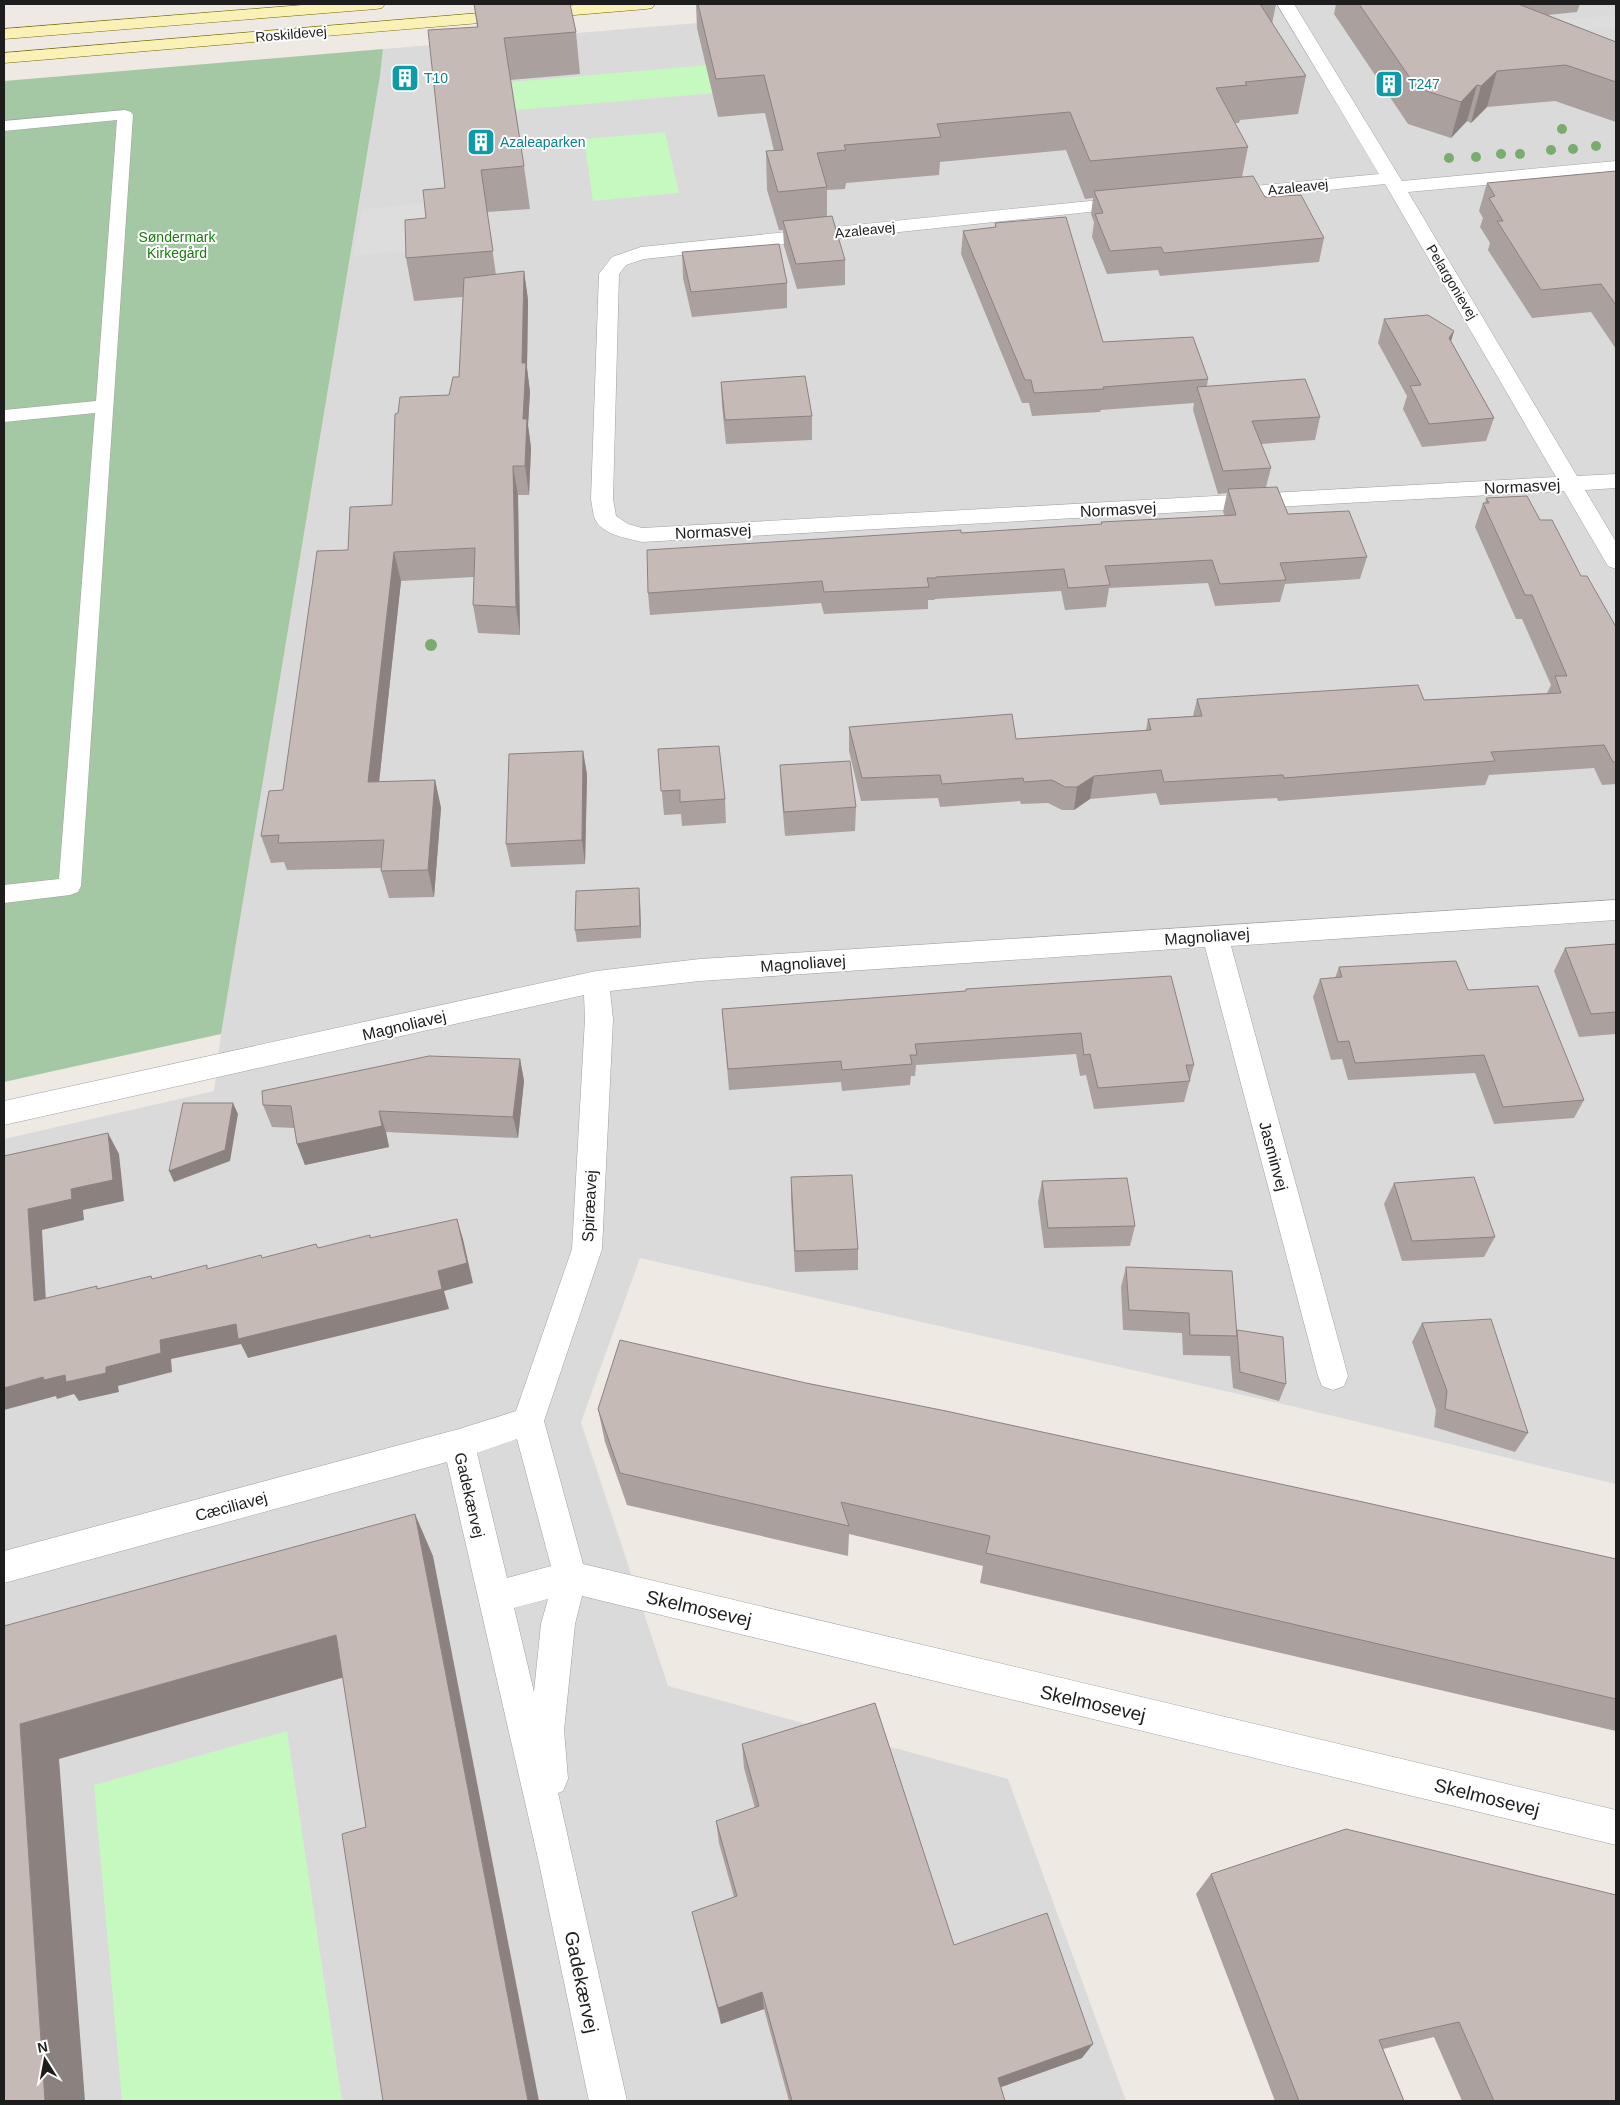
<svg xmlns="http://www.w3.org/2000/svg" width="1620" height="2105" font-family="Helvetica,sans-serif">
<style>
.residential{fill:#dbdadb}
.cemetery{fill:#a5c8a4}
.park{fill:#c5f9bf}
.parking{fill:#ddd}
.lines{fill:none;stroke-linecap:round;stroke-linejoin:round}
.lane-casing{stroke:#a1a1a1;stroke-width:1}
.street-casing{stroke:#a1a1a1;stroke-width:1}
.secondary-casing{stroke:#746c04;stroke-width:1}
.lane{fill:#fff;fill-rule:evenodd}
.street{fill:#fff;fill-rule:evenodd}
.secondary{fill:#f9f1b6;fill-rule:evenodd}
.tree{fill:#78ad6c}
.wall{fill:#aaa09d}
.shaded-wall{fill:#8b8280}
.building{fill:#c6bab7;stroke:#8b8280}
.labels{text-anchor:middle;stroke-width:4;stroke-linejoin:round;paint-order:stroke}
.far-street-label{font-size:14px;fill:#1d1d1d;stroke:#fff}
.far-culture-label{font-size:14px;fill:#0d838f;stroke:#fff;text-anchor:start}
.far-park-label{font-size:14px;fill:#167c0b;stroke:#fff}
.street-label{font-size:16px;fill:#1d1d1d;stroke:#fff}
.near-street-label{font-size:19px;fill:#1d1d1d;stroke:#fff}
</style>
<rect width="100%" height="100%" fill="#efe9e3"/>
<!-- residential -->
<path class="residential" d="M927,4H1616V1484L1304,1409L640,1258L581,1422L668,1686L1008,1779L1126,2101H4V1139L214,1091L221,1034L380,76L383,49Z"/>
<!-- cemetery -->
<path class="cemetery" d="M383,49L380,76L221,1034L4,1082V81Z"/>
<!-- park -->
<g class="park">
<path d="M731,63L739,91L516,110L512,82Z"/>
<path d="M665,132L679,193L593,201L584,139Z"/>
<path d="M287,1731L342,2101H122L94,1785Z"/>
</g>
<!-- parking -->
<g class="parking">
<path d="M1616,15V27L1484,39L1476,27Z"/>
<path d="M439,202L425,249L352,256L363,209Z"/>
</g>
<g class="lines">
<defs>
<path id="lane" d="M125,110L131,112L133,115L81,886L78,892L70,895L4,903V885L59,879L95,413L4,422V410L96,401L117,120L4,131V121Z"/>
<g id="street">
<path d="M1277,4H1294L1402,181L1616,161V173L1408,192L1577,476L1616,474V488L1585,490L1616,542V569L1608,566L1564,491L642,542C627,538 602,535 595,519C593,513 592,505 591,499L599,274L612,257L641,247L1129,197L1136,199L1139,203L1136,207L644,259L626,265L619,274L613,499L616,516L628,524L642,528L1556,477L1385,184L1224,201L1217,199L1214,195L1217,191L1224,189L1379,174Z"/>
<path d="M1616,900V920L1231,946L1348,1376L1344,1386L1333,1390L1322,1386L1318,1376L1205,947L700,981L610,991L613,1019L602,1249L544,1421L583,1564L1616,1810V1845L582,1596L575,1624L564,1730L568,1779L563,1791L558,1793L627,2101H589L539,1863L447,1462L4,1583V1551L459,1429L516,1411L572,1249L585,1019L584,995L4,1125V1101L596,971L700,959ZM517,1439L551,1566L507,1578L477,1453ZM548,1599L541,1624L534,1692L514,1608Z"/>
</g>
<g id="secondary">
<path d="M315,4H385L382,8L376,9L4,39V29Z"/>
<path d="M587,4H655L652,8L646,9L4,63V53Z"/>
</g>
</defs>
<!-- lane casing -->
<use href="#lane" class="lane-casing"/>
<!-- street casing -->
<use href="#street" class="street-casing"/>
<!-- secondary casing -->
<use href="#secondary" class="secondary-casing"/>
<!-- lane -->
<use href="#lane" class="lane"/>
<!-- street -->
<use href="#street" class="street"/>
<!-- secondary -->
<use href="#secondary" class="secondary"/>
</g>
<!-- trees -->
<g class="tree">
<circle cx="1562" cy="129" r="5"/>
<circle cx="1596" cy="146" r="5"/>
<circle cx="1573" cy="149" r="5"/>
<circle cx="1551" cy="150" r="5"/>
<circle cx="1501" cy="154" r="5"/>
<circle cx="1520" cy="154" r="5"/>
<circle cx="1476" cy="157" r="5"/>
<circle cx="1449" cy="158" r="5"/>
<circle cx="431" cy="645" r="6"/>
</g>
<!-- wall -->
<g class="wall">
<path d="M474,4L576,32L580,74L510,80L524,166L530,209L487,212L496,275L524,271L528,300L527,368L530,392L528,425L531,448L529,495H518L520,635L478,633L473,605L474,577L401,581L379,782L435,780L441,808L434,897L389,898L381,871L382,868L287,870L284,862L271,863L261,836L283,790L348,550L392,505L398,413L449,395L459,377L463,297L414,301L406,258L426,218L445,188L477,27Z"/>
<path d="M696,4H1276L1272,24L1306,76L1298,114L1240,120L1239,123H1235L1248,147L1242,177L1265,197L1324,238L1319,262L1160,276L1158,270L1107,274L1092,237L1094,222L1091,214L1093,198L1085,199L1066,150L940,162L939,175L846,183L845,189L827,190V216L845,260V285L797,289L784,246L783,230H779L767,190L766,151H774L765,113L718,117L697,28Z"/>
<path d="M1336,4H1580L1577,12L1548,15L1616,42V122L1555,101L1487,107L1471,123L1467,121L1451,138L1408,124L1334,14Z"/>
<path d="M1616,171V349L1591,312L1532,318L1488,250L1490,243L1480,227L1483,218L1479,211L1487,183Z"/>
<path d="M995,223L1103,342L1208,379L1207,386L1320,417L1315,440L1261,444L1271,468L1266,487L1288,514L1367,557L1360,579L1285,584L1280,602L1215,606L1208,583L1109,588L1106,607L1065,610L1061,591L935,599L934,600H928V609L824,614L821,603L650,615L648,593L961,533L1101,524V522L1225,516L1223,512L1227,493L1218,494L1193,410L1194,403L1101,410L1100,412L1032,416L1029,403H1022L961,254L963,231L995,228Z"/>
<path d="M682,252L787,283V308L692,317L683,278Z"/>
<path d="M1384,319L1454,331L1451,341L1494,418L1486,441L1422,447L1403,409L1407,396L1378,343Z"/>
<path d="M721,382L812,416V440L726,444L722,406Z"/>
<path d="M1486,498L1540,520L1581,576L1616,627V784L1602,785L1594,768L1489,775L1485,785L1278,801L1277,798L1160,805L1156,793L1090,799L1074,810H1062L1048,803L1021,804L1020,801L940,807L938,798L861,801L849,751V727L1016,739L1146,730L1148,719L1193,716L1197,699L1424,700L1547,693L1551,685L1522,619H1516L1475,527L1483,503H1485Z"/>
<path d="M658,749L725,799L726,823L682,826L681,814L664,815Z"/>
<path d="M583,751L587,775L585,864L511,867L506,844Z"/>
<path d="M780,765L856,807L855,831L785,836L781,789Z"/>
<path d="M640,900L641,938L577,942L575,930Z"/>
<path d="M1616,944V1034L1579,1037L1554,971L1565,948Z"/>
<path d="M1339,967L1468,990L1584,1100L1574,1118L1494,1124L1475,1073L1348,1080L1342,1059L1331,1060L1313,997L1320,979L1335,978Z"/>
<path d="M966,989L1194,1065L1184,1102L1094,1109L1086,1075L1080,1076L1076,1054L916,1065L915,1076H911L910,1085L842,1091L841,1082L729,1090L722,1009L966,991Z"/>
<path d="M520,1059L524,1081L518,1138L386,1132L389,1147L305,1165L297,1144L294,1128L272,1127L263,1105Z"/>
<path d="M791,1177L858,1249V1270L795,1272L791,1198Z"/>
<path d="M1042,1181L1135,1226L1130,1246L1044,1248L1038,1202Z"/>
<path d="M1394,1183L1495,1237L1484,1257L1402,1261L1384,1204Z"/>
<path d="M1126,1267L1237,1330L1286,1384L1279,1401L1233,1388L1230,1354V1356L1183,1355L1182,1333L1123,1330L1121,1287Z"/>
<path d="M1422,1323L1528,1433L1515,1452L1434,1427L1436,1410L1412,1342Z"/>
<path d="M806,1383L1616,1559V1731L980,1583L983,1566L849,1534L848,1556L627,1505L605,1442L598,1409Z"/>
<path d="M742,1744L954,1945L1082,2058L1001,2087L1005,2101H789L764,2009L721,2024L692,1912L734,1897L719,1843L716,1821L755,1808L744,1768Z"/>
<path d="M1211,1874L1616,2101H1462L1434,2037L1383,2049L1404,2101H1275L1196,1894Z"/>
</g>
<!-- shaded-wall -->
<g class="shaded-wall">
<path d="M1497,71L1487,107L1471,123L1481,86Z"/>
<path d="M1477,85L1467,121L1451,138L1461,102Z"/>
<path d="M524,271L528,300L527,368L530,392L528,425L531,448L529,495L525,466L523,419L522,363Z"/>
<path d="M1454,331L1447,354L1449,338Z"/>
<path d="M513,466L518,495L520,635L516,607Z"/>
<path d="M394,552L401,581L376,810L368,782Z"/>
<path d="M583,751L587,775L585,864L582,840Z"/>
<path d="M1094,776L1090,799L1074,810L1077,787Z"/>
<path d="M435,780L441,808L434,897L428,870Z"/>
<path d="M639,888L640,900L641,938L640,926Z"/>
<path d="M520,1059L524,1081L518,1138L513,1117Z"/>
<path d="M233,1103L238,1114L230,1161L174,1182L169,1171Z"/>
<path d="M379,1111L386,1132L389,1147L305,1165L297,1144Z"/>
<path d="M108,1133L119,1154L124,1201L83,1210L84,1220L42,1230L47,1320L34,1301L28,1209L71,1189Z"/>
<path d="M457,1219L463,1239L473,1283L444,1291L449,1309L248,1358L241,1344L171,1359L172,1372L118,1386L119,1392L79,1401L74,1394L57,1399L56,1396L4,1410V1388L43,1377L65,1375L106,1367L160,1340L438,1271Z"/>
<path d="M415,1514L433,1556L539,2101H528Z"/>
<path d="M336,1635L359,1673L59,1759L85,2101H45L20,1724Z"/>
<path d="M762,1992L764,2009L721,2024L718,2008Z"/>
<path d="M1093,2044L1082,2058L990,2091L998,2078Z"/>
</g>
<!-- building -->
<g class="building">
<path d="M474,4H570L576,32L504,38L524,166L481,170L493,251L406,258L405,220L426,218L423,190L445,188L428,30L478,27Z"/>
<path d="M698,4H1260L1306,76L1245,82L1247,85L1216,88L1248,147L1090,161L1070,112L937,124L941,137L844,145L846,150L817,153L827,187L778,192L766,151L783,150L764,75L716,79Z"/>
<path d="M1359,4H1518L1616,42V82L1566,65L1497,71L1481,86L1477,85L1461,102L1417,88Z"/>
<path d="M1616,171V305L1601,284L1541,290L1497,221H1503L1489,198L1495,196L1487,183Z"/>
<path d="M1253,176L1265,197L1301,195L1324,238L1164,253L1161,247L1110,251L1095,214L1103,213L1094,191Z"/>
<path d="M832,216L845,260L796,264L783,221Z"/>
<path d="M1066,217L1103,342L1193,337L1208,379L1103,387L1104,389L1034,393L1031,380H1025L963,231L996,227L995,223Z"/>
<path d="M779,244L787,283L691,292L682,252Z"/>
<path d="M524,271L522,363H526L523,419H527L525,466H513L516,607L473,605L475,548L394,552L368,782L435,780L428,870L381,871L384,840L278,843L279,835L261,836L269,791L283,790L317,551L348,550L350,507L392,505L395,414L398,413L400,397L449,395L453,377H459L464,278Z"/>
<path d="M1428,315L1454,331L1449,338L1494,418L1429,424L1410,386L1421,385L1384,319Z"/>
<path d="M805,376L812,416L725,420L721,382Z"/>
<path d="M1305,379L1320,417L1252,421L1271,468L1223,471L1197,387Z"/>
<path d="M1277,487L1288,514L1349,511L1367,557L1280,563L1286,580L1220,584L1212,560L1105,566L1110,585L1068,588L1064,569L936,577V578H927L929,587L824,592L822,581L648,593L647,550L961,530V533L1102,524L1101,522L1236,515L1228,489Z"/>
<path d="M1527,496L1540,520H1552L1581,576H1587L1616,627V762H1613L1604,745L1491,752L1495,761L1284,778L1283,775L1164,782L1161,770L1094,776L1077,787H1065L1052,780L1024,782L1023,778L942,784L940,775L862,778L849,727L1012,714L1016,739L1151,730L1148,719L1202,716L1197,699L1418,685L1424,700L1561,693L1555,676H1567L1532,595H1525L1483,503H1489L1486,498Z"/>
<path d="M719,746L725,799L680,802V790L661,791L658,749Z"/>
<path d="M583,751L582,840L506,844L509,754Z"/>
<path d="M850,761L856,807L784,812L780,765Z"/>
<path d="M639,888L640,926L575,930L576,891Z"/>
<path d="M1616,944V1012L1591,1014L1565,948Z"/>
<path d="M1456,961L1468,990L1538,986L1584,1100L1503,1107L1484,1055L1355,1063L1349,1041L1338,1042L1320,979L1342,977L1339,967Z"/>
<path d="M1171,976L1194,1065H1186L1190,1081L1098,1088L1090,1054L1084,1055L1081,1033L915,1044L917,1055H910L912,1064L842,1070L841,1061L728,1069L722,1009L966,991V989Z"/>
<path d="M429,1056L520,1059L513,1117L379,1111L382,1126L297,1144L291,1106L263,1105L262,1091Z"/>
<path d="M183,1103H233L225,1150L169,1171Z"/>
<path d="M108,1133L113,1180L71,1189L72,1199L28,1209L34,1301L97,1286V1289L151,1276L152,1279L207,1265V1269L261,1255L262,1258L316,1244L318,1248L370,1235V1238L457,1219L467,1263L438,1271L442,1289L238,1339L236,1324L160,1340L161,1353L106,1367V1373L66,1382L65,1375L44,1380L43,1377L4,1388V1156Z"/>
<path d="M852,1175L858,1249L795,1251L791,1177Z"/>
<path d="M1474,1177L1495,1237L1412,1241L1394,1183Z"/>
<path d="M1127,1178L1135,1226L1048,1228L1042,1181Z"/>
<path d="M1126,1267L1232,1271L1237,1336L1190,1335L1189,1313L1129,1310Z"/>
<path d="M1491,1319L1528,1433L1445,1409L1447,1391L1422,1323Z"/>
<path d="M1237,1330L1283,1337L1286,1384L1240,1372Z"/>
<path d="M620,1340L806,1383L946,1411L1363,1502L1616,1559V1699L986,1553L990,1536L841,1502L849,1526L620,1473L598,1409Z"/>
<path d="M415,1514L528,2101H383L342,1834L366,1827L336,1635L20,1724L45,2101H4V1626Z"/>
<path d="M875,1703L954,1945L1047,1913L1093,2044L998,2078L1005,2101H792L762,1992L718,2008L692,1912L737,1896L716,1821L759,1806L742,1744Z"/>
<path d="M1346,1829L1616,1895V2101H1494L1459,2022L1379,2040L1404,2101H1299L1211,1874Z"/>
</g>
<!-- icons -->
<defs>
<symbol id="building-square" viewBox="-11 -11 22 22"><rect x="-9" y="-9" width="18" height="18" rx="4" fill="#0f9aa8" stroke="#fff"/><path d="M-4-6H4V6H1V3H-1V6H-4ZM-2.5-4.3h1.7v1.8h-1.7ZM.8-4.3h1.7v1.8H.8ZM-2.5-1h1.7V.8h-1.7ZM.8-1h1.7V.8H.8Z" fill="#fff"/></symbol>
</defs>
<g fill-rule="evenodd">
<use href="#building-square" x="389" y="62" width="32" height="32"/>
<use href="#building-square" x="1373" y="68" width="32" height="32"/>
<use href="#building-square" x="465" y="126" width="32" height="32"/>
</g>
<g class="labels">
<!-- far-street labels -->
<g class="far-street-label">
<text transform="translate(291 34) rotate(-5)" y="5">Roskildevej</text>
<text transform="translate(1298 187) rotate(-6)" y="5">Azaleavej</text>
<text transform="translate(865 230) rotate(-6)" y="5">Azaleavej</text>
<text transform="translate(1452 282) rotate(59)" y="5">Pelargonievej</text>
</g>
<!-- far-culture labels -->
<g class="far-culture-label">
<text x="424" y="83">T10</text>
<text x="1408" y="89">T247</text>
<text x="500" y="147">Azaleaparken</text>
</g>
<!-- far-park labels -->
<g class="far-park-label">
<text x="177" y="242">Søndermark<tspan x="177" dy="16">Kirkegård</tspan></text>
</g>
<!-- street labels -->
<g class="street-label">
<text transform="translate(1522 486) rotate(-3)" y="6">Normasvej</text>
<text transform="translate(1118 509) rotate(-3)" y="6">Normasvej</text>
<text transform="translate(713 531) rotate(-3)" y="6">Normasvej</text>
<text transform="translate(1207 936) rotate(-4)" y="6">Magnoliavej</text>
<text transform="translate(803 963) rotate(-4)" y="6">Magnoliavej</text>
<text transform="translate(404 1025) rotate(-13)" y="6">Magnoliavej</text>
<text transform="translate(1274 1156) rotate(75)" y="6">Jasminvej</text>
<text transform="translate(589 1206) rotate(-87)" y="6">Spiræavej</text>
<text transform="translate(470 1495) rotate(77)" y="6">Gadekærvej</text>
<text transform="translate(231 1506) rotate(-15)" y="6">Cæciliavej</text>
</g>
<!-- near-street labels -->
<g class="near-street-label">
<text transform="translate(699 1608) rotate(13)" y="7">Skelmosevej</text>
<text transform="translate(1093 1703) rotate(13)" y="7">Skelmosevej</text>
<text transform="translate(1487 1797) rotate(14)" y="7">Skelmosevej</text>
<text transform="translate(582 1982) rotate(78)" y="7">Gadekærvej</text>
</g>
</g>
<!-- border -->
<rect width="1620" height="2105" fill="none" stroke="#1d1d1d" stroke-width="10"/>
<!-- north arrow -->
<g transform="translate(45 2060) rotate(349)" stroke="#ffffff" stroke-width="4" paint-order="stroke">
<path d="M0-4L9 19L0 12L-9 19Z" fill="#1d1d1d"/>
<text y="-8" font-size="14" font-weight="bold" text-anchor="middle" fill="#1d1d1d">N</text>
</g>
</svg>
